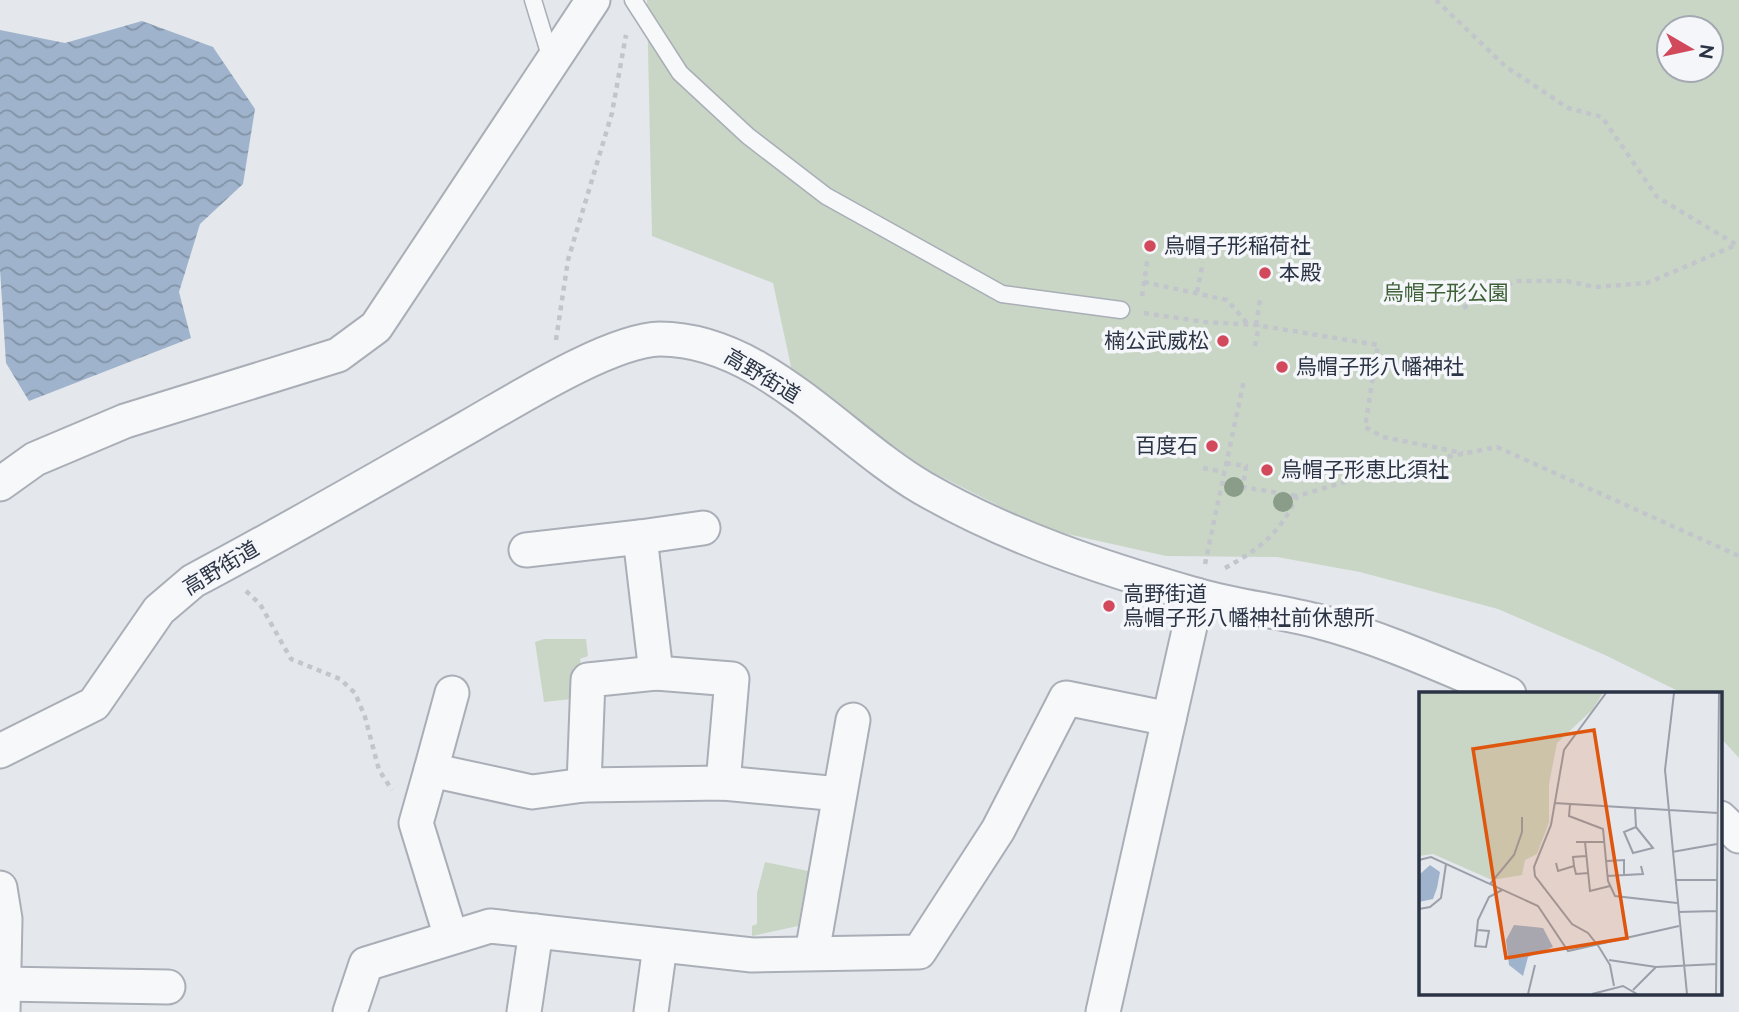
<svg xmlns="http://www.w3.org/2000/svg" width="1739" height="1012" font-family="Raleway,'Noto Sans JP',sans-serif">
<style>
.green{fill:#c9d6c5;fill-rule:evenodd}
.water{fill:url(#water-waves)}
.lines{fill:none;stroke-linecap:round;stroke-linejoin:round}
.lane-casing{stroke:#a9aeb7;stroke-width:19}
.street-casing{stroke:#a9aeb7;stroke-width:37}
.path{stroke:#c2c5cb;stroke-width:4.5;stroke-dasharray:5 5;stroke-linecap:butt}
.lane{stroke:#f7f8fa;stroke-width:16}
.street{stroke:#f7f8fa;stroke-width:33}
.tree{fill:#899d89}
.poi-dot{fill:#d1495b;stroke:#f4f6f9;stroke-width:2.5}
.labels{text-anchor:middle;stroke-width:7;stroke-linejoin:round;paint-order:stroke}
.poi-label{font-size:21px;fill:#2b3445;stroke:#f4f6f9;text-anchor:start}
.park-label{font-size:21px;fill:#3f6138;stroke:#f4f6f9}
.street-label{font-size:21px;fill:#2b3445;stroke:#f4f6f9}
.inset-road{fill:none;stroke:#9a9fa9;stroke-width:2}
.view{fill:#df570f;fill-opacity:0.15;stroke:#df570f;stroke-width:3.5}
.inset-edge{fill:none;stroke:#2b3445;stroke-width:3.5}
</style>
<defs>
<pattern id="water-waves" width="16" height="10" patternUnits="userSpaceOnUse" patternTransform="scale(1.75)"><rect width="16" height="10" fill="#9fb4cc"/><path d="M0 5q4-4 8 0t8 0" fill="none" stroke="#8293a7"/></pattern>
</defs>
<rect width="100%" height="100%" fill="#e4e7ec"/>
<!-- green -->
<g class="green">
<path d="M647,0H1739V758L1720,737V694L1682,693L1605,655L1498,609L1360,572L1277,557L1166,556L1045,529L924,468L793,376L773,283L652,236ZM1669,28H1711V70H1669Z"/>
<path d="M544,639H586L588,656L580,659L581,667L573,668L572,699L544,702L535,642Z"/>
<path d="M765,862L808,871L798,926L752,936V926L757,924V893Z"/>
</g>
<!-- water -->
<path class="water" d="M142,21L213,47L255,109L243,184L200,224L179,292L191,338L29,401L6,363L0,269V30L65,43Z"/>
<g class="lines">
<defs>
<g id="lane">
<path d="M533,0L551,59"/>
<path d="M633,0L680,73L748,136L826,196L1002,294L1121,310"/>
</g>
<g id="street">
<path d="M0,484L35,459L125,421L338,355L376,327L593,0"/>
<path d="M703,528L640,537L656,673L732,679L723,783"/>
<path d="M526,550L640,537"/>
<path d="M0,751L94,704L159,610L193,581C286,532 377,479 468,427C514,401 610,340 660,339C762,339 841,440 923,488C1008,537 1102,568 1196,595C1235,606 1277,611 1317,621C1383,638 1447,668 1509,694"/>
<path d="M431,770L452,693"/>
<path d="M584,785L588,680L656,673"/>
<path d="M1720,818L1739,836"/>
<path d="M0,888L5,919L3,1012"/>
<path d="M451,937L416,823L431,770L532,792L584,785L723,783L839,794"/>
<path d="M812,953L853,720"/>
<path d="M3,984L168,987"/>
<path d="M350,1012L366,964L490,926L752,955L919,952L998,830L1066,698L1169,719"/>
<path d="M524,1012L536,931"/>
<path d="M651,1012L660,946"/>
<path d="M1103,1012L1197,595"/>
</g>
</defs>
<!-- lane casing -->
<use href="#lane" class="lane-casing"/>
<!-- street casing -->
<use href="#street" class="street-casing"/>
<!-- path -->
<g class="path">
<path d="M1436,0L1505,66L1568,108L1602,117L1657,197L1737,245L1739,243"/>
<path d="M1144,282L1227,300L1247,323"/>
<path d="M1197,292L1203,262"/>
<path d="M1142,296L1148,256"/>
<path d="M1463,308L1516,281H1567L1595,287L1647,283L1736,245"/>
<path d="M1144,313L1205,322L1256,325L1378,345L1365,427L1383,437L1463,453"/>
<path d="M1256,325L1260,300"/>
<path d="M556,340L568,260L612,113L626,35"/>
<path d="M1255,346L1259,325"/>
<path d="M1226,463L1246,466L1243,487L1297,496"/>
<path d="M1203,468L1224,472"/>
<path d="M1205,564L1244,380"/>
<path d="M1225,568C1260,549 1281,532 1297,496L1400,466L1497,447L1739,556"/>
<path d="M246,591L260,604L291,659L340,679L355,693L365,717L379,770L392,790"/>
</g>
<!-- lane -->
<use href="#lane" class="lane"/>
<!-- street -->
<use href="#street" class="street"/>
</g>
<!-- trees -->
<g class="tree">
<circle cx="1234" cy="487" r="10"/>
<circle cx="1283" cy="502" r="10"/>
</g>
<!-- markers -->
<g class="poi-dot">
<circle cx="1150" cy="246" r="7"/>
<circle cx="1265" cy="273" r="7"/>
<circle cx="1223" cy="341" r="7"/>
<circle cx="1282" cy="367" r="7"/>
<circle cx="1212" cy="446" r="7"/>
<circle cx="1267" cy="470" r="7"/>
<circle cx="1109" cy="606" r="7"/>
</g>
<g class="labels">
<!-- poi labels -->
<g class="poi-label">
<text x="1164" y="253">烏帽子形稲荷社</text>
<text x="1279" y="280">本殿</text>
<text x="1209" y="348" text-anchor="end">楠公武威松</text>
<text x="1296" y="374">烏帽子形八幡神社</text>
<text x="1198" y="453" text-anchor="end">百度石</text>
<text x="1281" y="477">烏帽子形恵比須社</text>
<text x="1123" y="601">高野街道<tspan x="1123" dy="24">烏帽子形八幡神社前休憩所</tspan></text>
</g>
<!-- park labels -->
<g class="park-label">
<text x="1446" y="300">烏帽子形公園</text>
</g>
<!-- street labels -->
<g class="street-label">
<text transform="translate(762 376) rotate(31)" y="7">高野街道</text>
<text transform="translate(221 568) rotate(-31)" y="7">高野街道</text>
</g>
</g>
<!-- overview -->
<g transform="translate(1419 692)">
<rect width="303" height="303" fill="#e4e7ec"/>
<path d="M0,1H184L173,18L138,51L130,92V130L118,162L106,168L103,183L73,188L14,162L0,164Z" fill="#c9d6c5"/>
<path d="M11,173L21,180L18,196L14,207L0,210V183ZM95,233L124,236L134,255L109,265L104,284L90,273L87,248Z" fill="#9fb4cc"/>
<path class="inset-road" d="M187,1L145,58L132,133L115,175L116,184L153,232L169,241L180,255L191,273L195,294M255,1L246,78L268,302M135,111L299,121M151,112L150,124L184,137L189,189L196,204L258,211M216,116L217,135L234,156L214,161L205,140L217,135M157,150H186M166,150L171,199L191,194M253,160L298,152M0,168L12,165L119,214L149,259L260,234M188,169L205,168V183M137,171L139,179L155,174L154,165L167,164M155,174L157,182L170,181M188,184L224,182L222,174M256,188H298M71,192L95,163L103,140V125M0,217L11,215L22,206L27,172M259,220L298,219M58,238L70,239L67,255L56,254L58,238L59,228L70,205L83,198M190,268L237,275L298,272M214,298L237,275M109,302L116,273M173,302L204,294L218,302M297,302L300,1"/>
<path class="view" d="M175,38L208,246L87,266L54,57Z"/>
<rect width="303" height="303" class="inset-edge"/>
</g>
<!-- north arrow -->
<g transform="translate(1690 49) rotate(99)"><circle r="33" fill="#f4f6f9" stroke="#a4a8b1" stroke-width="2"/>
<path d="M0-5L12 26L0 18L-12 26Z" fill="#d1495b"/>
<text y="-10" font-size="19" font-weight="bold" text-anchor="middle" fill="#2b3445">N</text>
</g>
</svg>
